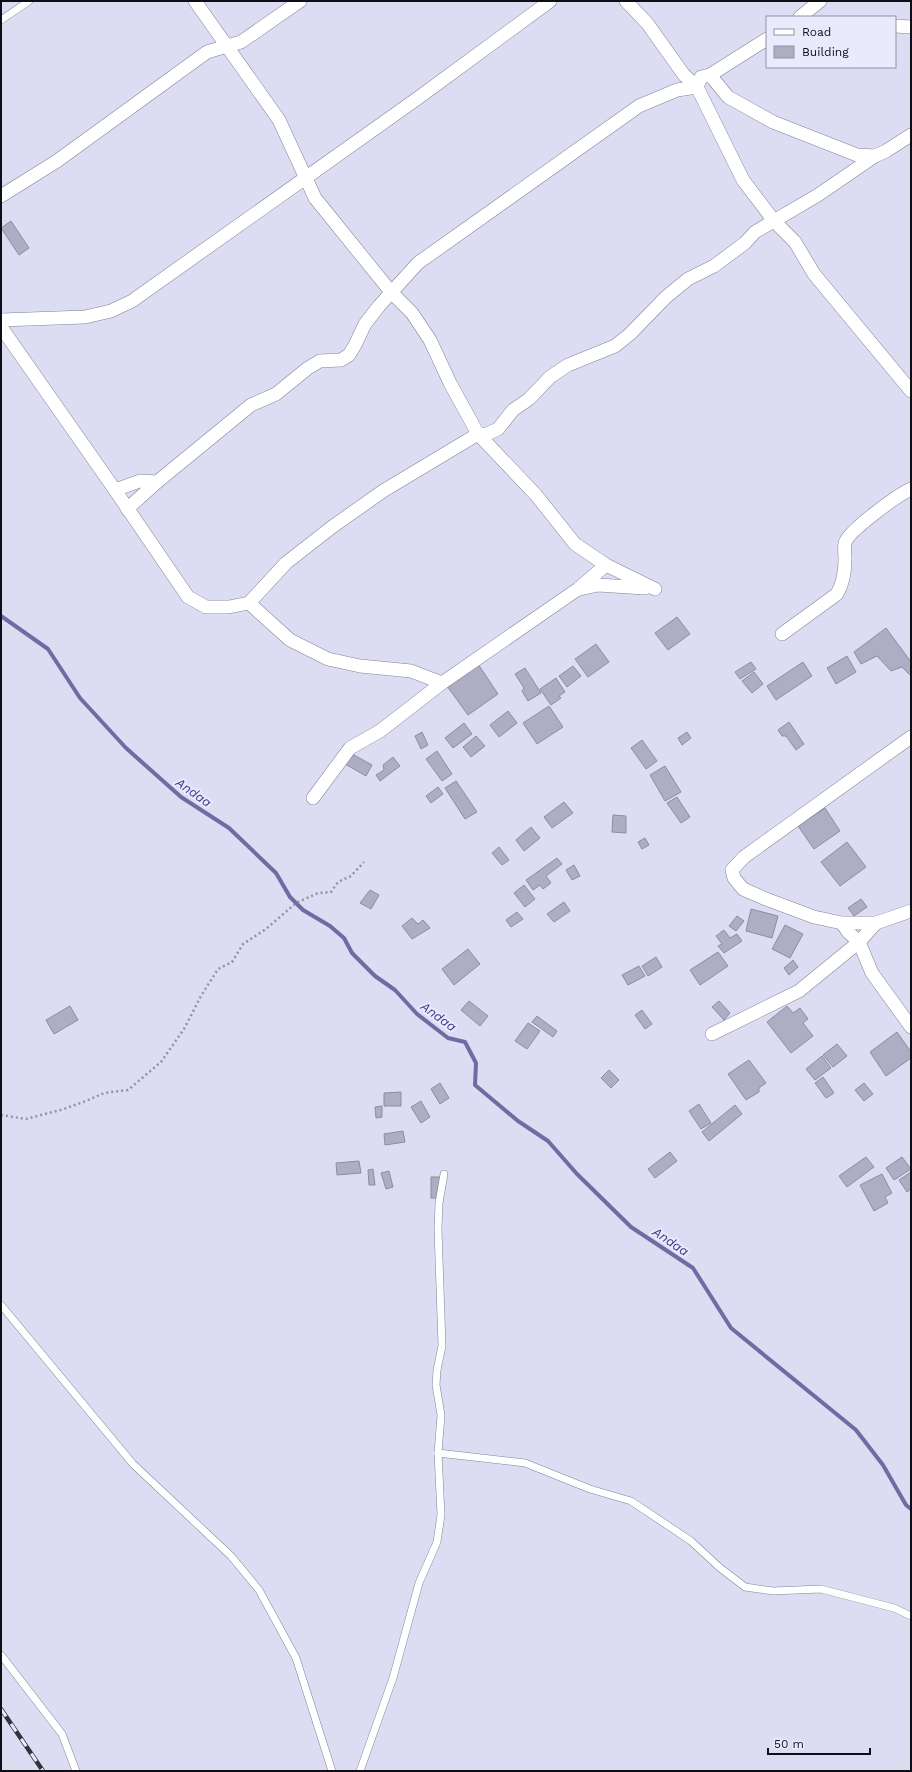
<svg xmlns="http://www.w3.org/2000/svg" width="912" height="1772" font-family="'Work Sans',sans-serif">
<style>
.lines{fill:none;stroke-linecap:round;stroke-linejoin:round}
.stream{stroke:#706ba3;stroke-width:4}
.building{fill:#adadc3;stroke:#8d8da2}
.service-casing{stroke:#838397;stroke-width:8}
.minor-casing{stroke:#838397;stroke-width:14}
.path{stroke:#9392a4;stroke-width:2.5;stroke-dasharray:2 3;stroke-linecap:butt}
.service{stroke:#fff;stroke-width:7}
.minor{stroke:#fff;stroke-width:13}
.rail-casing{stroke:#32313c;stroke-width:4.5}
.rail{stroke:#eaeafc;stroke-width:3;stroke-dasharray:9;stroke-linecap:butt}
.labels{text-anchor:middle;stroke-width:4;stroke-linejoin:round;paint-order:stroke}
.water-label{font-size:13px;font-style:italic;fill:#44348d;stroke:#eaeafc}
</style>
<rect width="100%" height="100%" fill="#dcdcf3"/>
<g class="lines">
<!-- stream -->
<path class="stream" d="M1,616L48,649L80,698L126,748L181,797L229,828L276,873L290,897L303,910L330,926L344,938L352,953L375,976L395,990L417,1014L448,1038L465,1042L476,1063L475,1085L518,1121L548,1141L577,1174L631,1227L693,1268L731,1328L856,1430L883,1465L906,1505L911,1509"/>
</g>
<!-- building -->
<g class="building">
<path d="M11,221L29,248L19,255L1,228Z"/>
<path d="M677,617L690,634L668,650L655,633Z"/>
<path d="M886,628L911,662V676L902,667L891,671L877,656L861,664L854,652Z"/>
<path d="M596,644L609,662L588,677L575,659Z"/>
<path d="M847,656L856,672L836,684L827,668Z"/>
<path d="M751,662L756,669L740,679L735,672Z"/>
<path d="M803,662L812,676L776,700L767,686Z"/>
<path d="M478,664L498,694L468,715L447,686Z"/>
<path d="M573,666L581,676L567,687L559,676Z"/>
<path d="M525,668L541,693L528,701L522,691L524,688L515,674Z"/>
<path d="M754,672L763,684L752,693L742,681Z"/>
<path d="M556,678L565,692L559,696L561,698L551,705L540,689Z"/>
<path d="M549,706L563,727L537,744L523,723Z"/>
<path d="M508,711L517,723L499,737L490,725Z"/>
<path d="M789,722L804,744L796,750L786,736H782L778,730Z"/>
<path d="M464,723L472,734L453,748L445,738Z"/>
<path d="M422,732L428,745L421,749L415,736Z"/>
<path d="M687,732L691,738L682,745L678,738Z"/>
<path d="M476,736L485,746L471,757L463,747Z"/>
<path d="M642,740L657,761L646,769L631,748Z"/>
<path d="M437,751L452,774L442,781L426,759Z"/>
<path d="M354,755L372,765L366,776L345,764Z"/>
<path d="M393,757L400,766L380,781L376,775L384,770L383,765Z"/>
<path d="M665,766L681,792L665,801L650,775Z"/>
<path d="M456,781L477,812L465,819L445,788Z"/>
<path d="M438,787L443,794L431,803L426,796Z"/>
<path d="M677,797L690,817L681,823L667,803Z"/>
<path d="M564,802L573,813L552,828L544,817Z"/>
<path d="M825,808L840,831L814,849L798,826Z"/>
<path d="M613,815L626,816V833L612,832Z"/>
<path d="M531,827L540,838L524,851L516,840Z"/>
<path d="M645,838L649,845L642,849L638,842Z"/>
<path d="M847,842L866,867L840,886L821,862Z"/>
<path d="M499,847L509,860L502,865L492,853Z"/>
<path d="M557,858L562,864L546,876L551,883L543,889L540,885L533,890L526,880Z"/>
<path d="M574,865L580,876L572,880L566,870Z"/>
<path d="M524,885L535,899L525,907L514,893Z"/>
<path d="M370,890L379,895L371,909L360,903Z"/>
<path d="M861,899L867,907L854,916L848,908Z"/>
<path d="M564,902L570,911L554,922L547,914Z"/>
<path d="M751,909L778,916L772,938L746,931Z"/>
<path d="M517,912L523,919L511,927L506,920Z"/>
<path d="M737,916L744,921L736,931L729,926Z"/>
<path d="M412,918L418,924L423,920L430,928L412,939L402,926Z"/>
<path d="M785,925L803,934L790,958L772,949Z"/>
<path d="M724,930L730,938L737,934L742,941L724,953L718,946L722,944L716,936Z"/>
<path d="M468,949L480,964L454,985L442,969Z"/>
<path d="M718,952L728,966L700,985L690,970Z"/>
<path d="M656,957L662,967L648,976L642,966Z"/>
<path d="M793,960L798,967L789,975L784,968Z"/>
<path d="M639,966L645,976L628,985L622,975Z"/>
<path d="M469,1001L488,1016L480,1026L461,1010Z"/>
<path d="M719,1001L730,1013L724,1020L712,1007Z"/>
<path d="M70,1006L78,1020L54,1034L46,1020Z"/>
<path d="M787,1006L793,1013L800,1008L808,1019L803,1023L813,1036L791,1053L767,1022Z"/>
<path d="M642,1010L652,1024L645,1029L635,1015Z"/>
<path d="M537,1016L557,1031L553,1037L532,1022Z"/>
<path d="M528,1023L540,1031L527,1049L515,1041Z"/>
<path d="M897,1032L911,1052V1058L886,1076L870,1052Z"/>
<path d="M837,1044L847,1056L833,1067L823,1055Z"/>
<path d="M822,1056L831,1068L815,1080L806,1069Z"/>
<path d="M749,1060L766,1083L759,1088V1092L746,1100L728,1074Z"/>
<path d="M609,1070L619,1080L611,1088L601,1078Z"/>
<path d="M823,1077L834,1093L826,1098L815,1083Z"/>
<path d="M440,1083L449,1098L440,1104L431,1089Z"/>
<path d="M864,1083L873,1094L864,1101L855,1090Z"/>
<path d="M401,1092V1106H384V1093Z"/>
<path d="M421,1101L430,1117L421,1123L411,1107Z"/>
<path d="M699,1104L711,1123L701,1129L689,1111Z"/>
<path d="M735,1105L742,1114L709,1141L702,1132Z"/>
<path d="M382,1106V1117L376,1118L375,1107Z"/>
<path d="M403,1131L405,1142L385,1145L384,1134Z"/>
<path d="M670,1152L677,1161L655,1178L648,1169Z"/>
<path d="M866,1157L874,1167L847,1187L839,1176Z"/>
<path d="M902,1157L911,1169L894,1180L886,1168Z"/>
<path d="M359,1161L361,1173L337,1175L336,1163Z"/>
<path d="M373,1169L375,1185H369L368,1170Z"/>
<path d="M389,1171L393,1187L386,1189L381,1173Z"/>
<path d="M911,1172V1189L907,1192L899,1180Z"/>
<path d="M882,1174L892,1193L885,1197L888,1203L874,1211L860,1185Z"/>
<rect x="431" y="1177" width="10" height="21"/>
</g>
<g class="lines">
<defs>
<g id="service">
<path d="M1,20L29,1"/>
<path d="M1,1305L133,1464L231,1556L259,1590L296,1658L332,1771"/>
<path d="M438,1453L525,1463L590,1489L631,1501L691,1541L719,1567L745,1587L773,1591L821,1589L894,1608L911,1616"/>
<path d="M1,1655L62,1734L76,1771"/>
<path d="M360,1771L393,1678L419,1583L437,1542L441,1515L438,1453L441,1415L436,1385L437,1370L442,1346L438,1229L439,1203L444,1174"/>
</g>
<g id="minor">
<path d="M195,1L279,120L315,198L391,292L412,313L430,340L450,383L478,434L536,495L575,544L606,565L655,589"/>
<path d="M626,1L647,23L684,75L697,87L743,180L774,221L795,242L814,274L911,391"/>
<path d="M800,17L820,1"/>
<path d="M895,26L911,27"/>
<path d="M710,75L767,39"/>
<path d="M697,87L701,77L710,75L728,97L773,122L857,155L875,156"/>
<path d="M1,196L57,161L207,52L241,42L300,1"/>
<path d="M1,320L85,317L111,311L132,301L418,98L550,1"/>
<path d="M1,327L115,490L188,597L206,607H229L249,603L286,563L332,527L383,491L478,434H487L498,429L513,410L529,399L550,377L568,365L615,346L630,334L666,297L688,279L714,266L745,243L755,232L818,195L875,156L886,151L911,135"/>
<path d="M115,490L140,481L157,482"/>
<path d="M127,509L157,482L251,405L276,394L308,368L320,361L341,360L349,355L355,345L365,324L379,306L418,263L639,106L677,90L697,87"/>
<path d="M580,589L598,585L645,588"/>
<path d="M249,603L290,640L328,659L360,666L411,671L442,683"/>
<path d="M782,634L837,594C843,584 845,571 845,559C845,554 844,548 845,543C848,531 899,494 911,489"/>
<path d="M911,737L744,857L732,870L734,878L743,889L766,899L814,917L842,923H876L911,911"/>
<path d="M313,798L350,748L380,731L442,683L578,589L606,565"/>
<path d="M842,923L848,932L859,942L872,973L911,1027"/>
<path d="M712,1034L799,991L859,942L876,923"/>
</g>
</defs>
<!-- service casing -->
<use href="#service" class="service-casing"/>
<!-- minor casing -->
<use href="#minor" class="minor-casing"/>
<!-- path -->
<path class="path" d="M1,1115L26,1119L64,1109L86,1101L104,1093L128,1090L161,1062L184,1029L201,996L218,969L232,962L243,944L266,929L296,903L318,893L331,892L338,882L351,876L364,862"/>
<!-- service -->
<use href="#service" class="service"/>
<!-- minor -->
<use href="#minor" class="minor"/>
<defs>
<path id="rail" d="M1,1709L43,1771"/>
</defs>
<!-- rail casing -->
<use href="#rail" class="rail-casing"/>
<!-- rail -->
<use href="#rail" class="rail"/>
</g>
<g class="labels">
<!-- water labels -->
<g class="water-label">
<text transform="translate(194 792) rotate(35)" y="5">Andaa</text>
<text transform="translate(439 1016) rotate(36)" y="5">Andaa</text>
<text transform="translate(671 1241) rotate(34)" y="5">Andaa</text>
</g>
</g>
<!-- border -->
<rect width="912" height="1772" fill="none" stroke="#0f0e16" stroke-width="4"/>
<!-- legend -->
<rect x="766" y="16" width="130" height="52" fill="#eaeafc" stroke="#9292a0"/>
<rect x="774" y="29" width="20" height="6" fill="#ffffff" stroke="#9292a0"/>
<text x="802" y="36" font-size="12" fill="#0f0e16">Road</text>
<rect x="774" y="46" width="20" height="12" fill="#adadc3" stroke="#9292a0"/>
<text x="802" y="56" font-size="12" fill="#0f0e16">Building</text>
<!-- scale -->
<path d="M768 1748v6h102v-6" fill="none" stroke="#0f0e16" stroke-width="2"/>
<text x="774" y="1748" font-size="12" fill="#0f0e16" stroke="#eaeafc" stroke-width="3" paint-order="stroke">50 m</text>
</svg>
